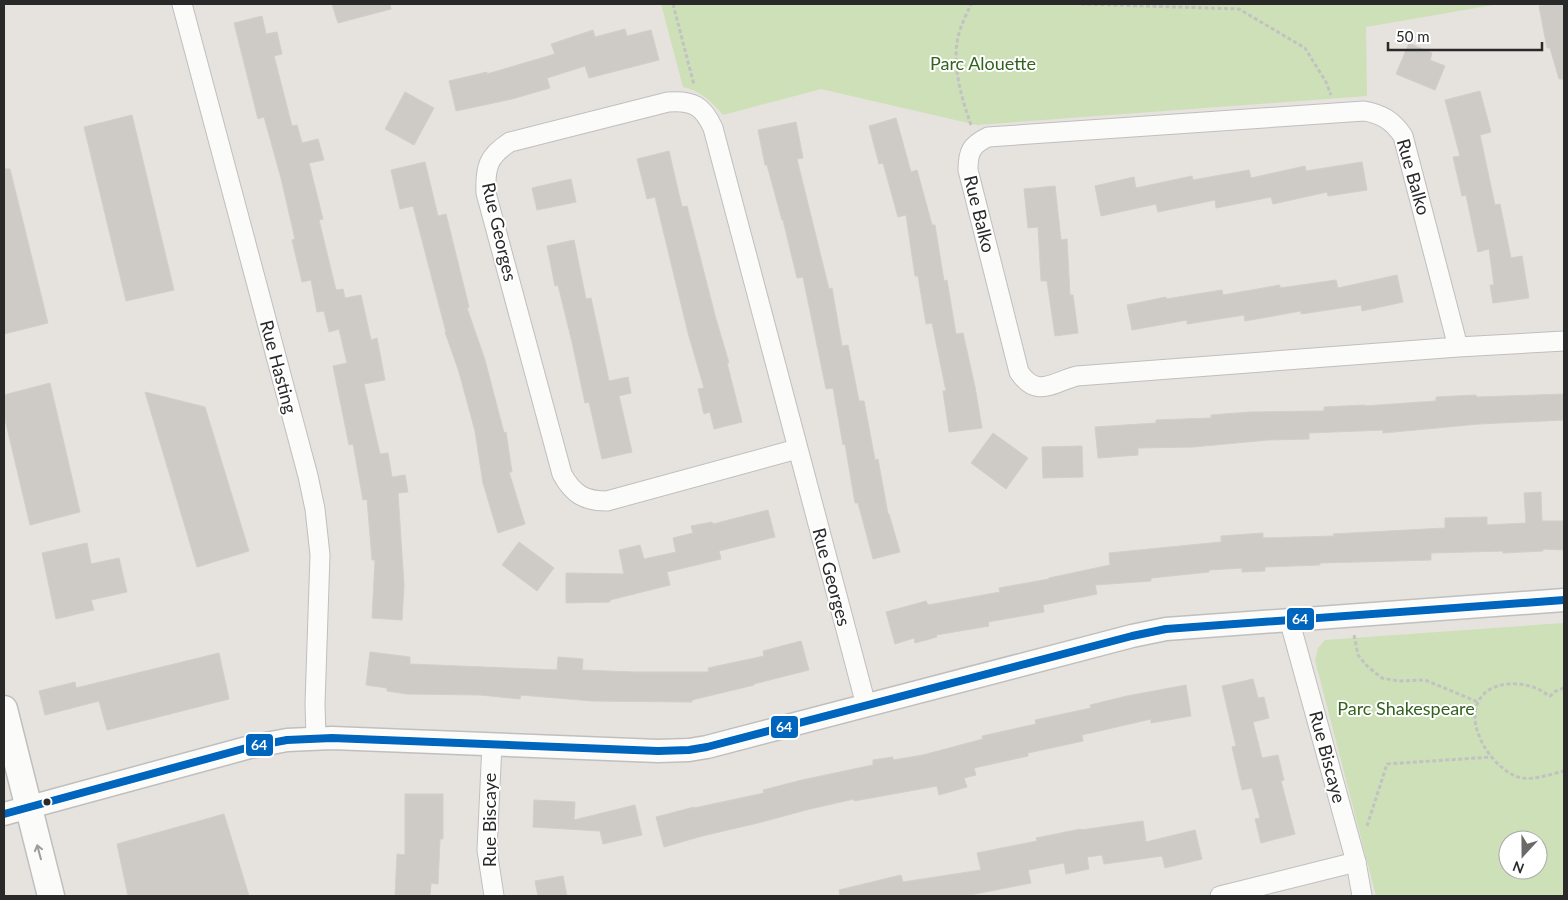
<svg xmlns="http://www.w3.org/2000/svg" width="1568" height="900" font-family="Lato,sans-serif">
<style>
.green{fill:#cde0b8;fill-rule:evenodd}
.building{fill:#cecbc7;stroke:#d1cecb}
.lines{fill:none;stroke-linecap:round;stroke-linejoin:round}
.minor-casing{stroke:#c0bfbf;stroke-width:21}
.tertiary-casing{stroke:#c0bfbf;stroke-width:25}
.secondary-casing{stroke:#c0bfbf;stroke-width:29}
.path{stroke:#c3c2c2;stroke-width:3;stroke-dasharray:4 2.5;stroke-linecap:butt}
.minor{stroke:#fbfbfa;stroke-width:19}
.tertiary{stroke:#fbfbfa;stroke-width:22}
.secondary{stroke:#fbfbfa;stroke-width:26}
.bus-1-casing{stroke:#fff;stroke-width:11}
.bus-1{stroke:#0065bd;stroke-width:8}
.oneway{stroke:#9c9c9c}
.bus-dot{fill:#292929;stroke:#fff;stroke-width:2}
.labels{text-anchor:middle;stroke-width:4;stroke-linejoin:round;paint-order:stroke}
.park-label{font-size:18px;fill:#32621c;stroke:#fff}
.street-label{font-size:18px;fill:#292929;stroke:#fff}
.line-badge{stroke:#fff;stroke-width:2}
.badge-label{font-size:14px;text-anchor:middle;font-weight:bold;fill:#fff}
</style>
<rect width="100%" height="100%" fill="#e6e2de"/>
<!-- green -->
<g class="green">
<path d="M661,4H1499L1366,27L1367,96L977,125L821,89L723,115C711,101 701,91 683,87Z"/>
<path d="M1564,623V896H1376L1315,660L1318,648L1325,640ZM1508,840H1538V870H1508Z"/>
</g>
<!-- building -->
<g class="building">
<path d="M332,4H390L391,9L338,23Z"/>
<path d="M1553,4H1564V79H1559L1550,48H1547L1539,6Z"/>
<path d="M262,16L266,34L277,32L282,54L274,56L292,126L297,125L302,143L318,139L324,160L309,163L323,219L319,220L336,290L343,289L345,298L361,295L371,340L377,338L385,380L364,384L380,454L388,453L392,477L405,475L408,492L398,493L404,585L402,620L372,618L375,560H372L367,499L363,500L353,444L349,445L333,366L347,363L339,329L329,332L324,311L317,312L311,280L302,282L292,240L295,239L281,178L264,117L258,119L234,23Z"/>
<path d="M625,29L627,36L651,30L659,60L589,78L585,66L547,78L550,88L512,99L456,111L449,81L487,72V74L555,54L551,44L593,30L595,37Z"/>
<path d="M1409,43L1432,53L1430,60L1445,66L1435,90L1396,74Z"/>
<path d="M1480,91L1491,132L1480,135L1495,205L1500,204L1511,258L1522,256L1529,298L1493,303L1490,285H1494L1489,249L1478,252L1466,195L1462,196L1453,157L1460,156L1445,100Z"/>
<path d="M405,92L434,108L414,145L385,129Z"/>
<path d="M132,115L174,290L126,301L84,127Z"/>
<path d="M896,118L911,172L917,170L932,225H935L944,281L947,280L956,334L963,333L975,387L982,428L949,432L943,391H946L932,323L926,324L918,276H915L906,215L898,217L883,163L879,164L869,126Z"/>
<path d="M796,122L803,158L797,159L829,289L832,288L842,346L848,345L859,401H864L875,460L878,459L888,514H889L900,552L873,559L858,503H855L845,444L843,445L833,388L826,389L803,277L797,278L783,220H782L767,165H765L758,130Z"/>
<path d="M669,151L682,207L687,206L716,319L729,363H727L742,422L714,429L710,412L704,414L698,389L704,388L688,333L655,197L647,199L637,159Z"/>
<path d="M425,162L438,216L446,214L469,307L467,308L485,360L504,433L506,432L512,472H509L525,524L498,533L483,483L475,431L459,372L445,332H446L413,206L400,209L391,170Z"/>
<path d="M1362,162L1367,190L1328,196L1327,192L1273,204L1271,197L1216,208L1215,200L1158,212L1156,204L1101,216L1095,186L1134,177L1136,188L1192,176L1193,180L1249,170L1251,178L1305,166L1306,171Z"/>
<path d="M4,169H10L48,323L4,334Z"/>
<path d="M571,179L576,202L537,210L532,188Z"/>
<path d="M1055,186L1061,240L1067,239L1070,295H1073L1078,333L1055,336L1047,281H1041L1038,227L1028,228L1024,189Z"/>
<path d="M574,240L586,299L591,298L609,381L628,377L631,393L619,396L632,452L602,459L589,402L585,403L572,342L558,285L555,286L547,246Z"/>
<path d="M1397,275L1403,302L1362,311L1361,305L1301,314V311L1245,321L1244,315L1187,324V320L1132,330L1127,305L1166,297V299L1222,290L1223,295L1280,285V288L1336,280L1338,288Z"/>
<path d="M50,383L80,512L30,525L4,415V395Z"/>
<path d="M145,392L205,407L249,551L197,567Z"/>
<path d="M1564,394V420L1479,424L1383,433V430L1309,433V439L1268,440L1193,447L1138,448V455L1098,458L1095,427L1156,423V420L1211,418V415L1250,412L1324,411V407L1365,405V406L1436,401V397L1476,395L1477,397Z"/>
<path d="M993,433L1028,458L1006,489L971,463Z"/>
<path d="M1082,446L1083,477L1043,478L1042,447Z"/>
<path d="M1541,492L1542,521H1564V550L1543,549V551L1503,553V551L1431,553V560L1320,563V565L1265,567V571L1242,572V568L1209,570V572L1151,578V581L1095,585L1097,594L1043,605L1044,612L988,622L989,626L936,635L937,637L915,643L914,638L895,644L886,612L926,601L928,605L1000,592L999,588L1049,579V578L1110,565L1109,553L1221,542V536L1263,533V538L1334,536L1333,534L1445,528V518L1487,517V525L1526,523L1524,493Z"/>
<path d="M768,510L775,537L719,551L721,559L667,572L670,585L610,600V602L566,603V573L624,574L619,550L640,545L644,559L676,552L673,538L693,533L691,526L712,522L713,524Z"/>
<path d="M519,542L554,568L537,591L502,565Z"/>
<path d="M87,543L91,564L119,558L127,592L91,600L94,610L56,619L42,553Z"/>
<path d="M801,641L809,670L754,684V685L692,700V702L592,701L521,695L520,699L480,695L407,694L387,691V688L366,685L370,652L410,657V664L557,670L558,657L583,659L582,670L633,672H709L708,668L764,656L763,651Z"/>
<path d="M219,653L229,699L107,730L99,701L45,715L39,691L75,682L76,688Z"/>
<path d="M1253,679L1258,698L1264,697L1269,718L1253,722L1262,758L1278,755L1284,780L1281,781L1295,834L1261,843L1255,819L1260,818L1252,788L1242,790L1232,747L1236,746L1222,686Z"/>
<path d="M1186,685L1191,716L1151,723V719L1082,735L1083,741L1028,753V756L974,768L976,775L964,778L967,787L939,795L937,786L854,801V799L810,809L758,823L702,836L664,847L656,817L694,807V808L764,793L763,790L802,780L873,765V760L893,757V760L923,755L983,739L982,736L1036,724L1035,720L1091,708L1090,705L1127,696Z"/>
<path d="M405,794H443V839H440L438,884L431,883L430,896H395L397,854L405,855Z"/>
<path d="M534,800L575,802L574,820L635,805L642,835L603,844L600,831L533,827Z"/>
<path d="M224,814L249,896H128L117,844Z"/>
<path d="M1143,821L1146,842L1195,830L1202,859L1165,868L1162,856L1104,864L1102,855L1087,857L1089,869L1066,874L1064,863L1028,870L1031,883L965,896H840L839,890L901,875L903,882L981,870L977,853L1037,841L1036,838L1081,829V830Z"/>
<path d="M563,876L567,896H538L535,881Z"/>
</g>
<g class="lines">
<defs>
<g id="minor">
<path d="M182,4L308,476L315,509L320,555L315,704L316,738"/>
<path d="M1458,347L1403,136C1393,121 1382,114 1364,111L988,137C971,145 968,152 968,170L1019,372C1037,399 1053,382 1077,376L1458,347L1564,341"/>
<path d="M797,449L607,501C584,501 573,494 562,474L486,193C485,167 488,156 510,142L668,102C693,100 703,106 713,128L866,705"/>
<path d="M1289,619L1356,862L1362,896"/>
<path d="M492,744L487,850L494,896"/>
<path d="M1220,896L1356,862"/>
</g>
<path id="tertiary" d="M4,814L250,747L287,740L332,738L658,751L689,750L707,747L1132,636L1166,629L1564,600"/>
<path id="secondary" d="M4,709L51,896"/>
</defs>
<!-- minor casing -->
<use href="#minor" class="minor-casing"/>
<!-- tertiary casing -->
<use href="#tertiary" class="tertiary-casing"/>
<!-- secondary casing -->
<use href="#secondary" class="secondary-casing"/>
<!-- path -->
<g class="path">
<path d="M673,4L694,85"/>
<path d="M1081,4L1239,9L1305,48L1326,82L1331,95"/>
<path d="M971,125C961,97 951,62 959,33C962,23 967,13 971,4"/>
<path d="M1354,635L1358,655L1367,666L1382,678L1398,681L1425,680L1478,702"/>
<path d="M1564,688L1556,691L1550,696C1545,693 1539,689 1533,687C1515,681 1488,682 1478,702C1465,729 1496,773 1522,778C1535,780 1552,774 1564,771"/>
<path d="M1367,826L1387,764L1491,757"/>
</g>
<!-- minor -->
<use href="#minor" class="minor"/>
<!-- tertiary -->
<use href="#tertiary" class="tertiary"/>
<!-- secondary -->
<use href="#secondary" class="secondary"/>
<defs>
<path id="bus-1" d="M4,814L250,747L287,740L332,738L658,751L689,750L707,747L1132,636L1166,629L1564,600"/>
</defs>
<!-- bus-1 casing -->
<use href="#bus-1" class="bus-1-casing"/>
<!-- bus-1 -->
<use href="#bus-1" class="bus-1"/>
</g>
<!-- one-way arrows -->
<defs><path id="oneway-shaft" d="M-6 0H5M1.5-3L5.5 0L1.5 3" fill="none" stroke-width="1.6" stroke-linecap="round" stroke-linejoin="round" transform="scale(1.25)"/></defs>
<use class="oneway" href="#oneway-shaft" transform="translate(39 852) rotate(-105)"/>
<!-- markers -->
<circle class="bus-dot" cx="47" cy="802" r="4.5"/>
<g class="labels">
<!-- park labels -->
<g class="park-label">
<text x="983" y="70">Parc Alouette</text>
<text x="1406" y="715">Parc Shakespeare</text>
</g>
<!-- street labels -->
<g class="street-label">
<text transform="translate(1413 177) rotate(74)" y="6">Rue Balko</text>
<text transform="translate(979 214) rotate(76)" y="6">Rue Balko</text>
<text transform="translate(499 232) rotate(77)" y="6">Rue Georges</text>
<text transform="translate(278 367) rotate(75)" y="6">Rue Hasting</text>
<text transform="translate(831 577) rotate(75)" y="6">Rue Georges</text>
<text transform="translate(1327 757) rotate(75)" y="6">Rue Biscaye</text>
<text transform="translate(490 820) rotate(-90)" y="6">Rue Biscaye</text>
</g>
</g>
<g class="line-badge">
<rect x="1286" y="607" width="29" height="24" rx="5" fill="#0065bd"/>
<rect x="770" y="715" width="29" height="24" rx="5" fill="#0065bd"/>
<rect x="245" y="733" width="29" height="24" rx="5" fill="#0065bd"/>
</g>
<g class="badge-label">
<text x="1300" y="624">64</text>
<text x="784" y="732">64</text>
<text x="259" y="750">64</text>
</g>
<!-- border -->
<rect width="1568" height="900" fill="none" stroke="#292929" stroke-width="10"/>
<!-- north arrow -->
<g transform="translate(1523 855) rotate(201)"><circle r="24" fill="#ffffff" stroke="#a9a9a9"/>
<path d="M0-4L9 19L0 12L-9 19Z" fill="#6b6a68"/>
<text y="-8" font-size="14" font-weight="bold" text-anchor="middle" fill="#292929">N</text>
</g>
<!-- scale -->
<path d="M1388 42v8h154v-8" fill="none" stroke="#292929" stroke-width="2.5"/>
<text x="1396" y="42" font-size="15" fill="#292929" stroke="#ffffff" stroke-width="4" paint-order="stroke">50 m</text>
</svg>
